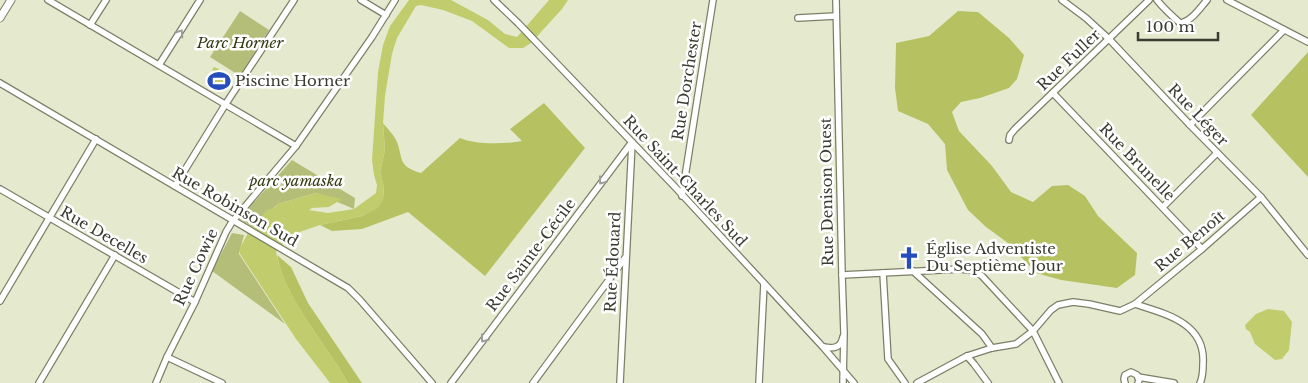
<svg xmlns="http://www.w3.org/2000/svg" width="1308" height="383" font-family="'Libre Baskerville',serif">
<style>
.green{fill:#b5be78}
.forest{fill:#b6c262}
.water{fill:#c1cd6d}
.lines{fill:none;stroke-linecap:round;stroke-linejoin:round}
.minor-casing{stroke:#7b7f67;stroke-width:8}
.major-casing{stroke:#7b7f67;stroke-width:9}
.minor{stroke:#fff;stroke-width:5.5}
.major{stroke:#fff;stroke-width:7}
.oneway{stroke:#9c9d98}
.labels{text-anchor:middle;stroke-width:5;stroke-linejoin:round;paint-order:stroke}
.park-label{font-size:15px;font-style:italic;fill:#353a11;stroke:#fff}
.street-label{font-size:15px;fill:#3a3b31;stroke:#fff}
.poi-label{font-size:15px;fill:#3a3b31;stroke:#fff;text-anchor:start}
</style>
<rect width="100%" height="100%" fill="#e5eacf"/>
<!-- green -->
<g class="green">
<path d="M240,11L269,30L240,76L210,57Z"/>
<path d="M292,160L355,198L354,209L316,193L278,204L252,227L239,219Z"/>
<path d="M232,233L244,235L239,254L285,324L212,271Z"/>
</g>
<!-- forest -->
<g class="forest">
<path d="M958,11L978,12L1009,38L1024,55L1017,79L1009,88L980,98L961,102L952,112L959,131L992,166L1011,192L1033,202L1052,186L1068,185L1085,196L1098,216L1137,253L1135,275L1117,288L1061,280L1036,273L1008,243L986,227L968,210L947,170L945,144L928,124L898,111L895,88L896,43L929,36Z"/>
<path d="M1308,52V177L1251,115Z"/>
<path d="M544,103L585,148L485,276L408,212L362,229L332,231L320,225L362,216L378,207L383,199L384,187L380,172L385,150L383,123C387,128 393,134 396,140C404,157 396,166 421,173L460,138C475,145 505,144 522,141L510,129Z"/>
<path d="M277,255L291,267L308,303L362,383H348C326,343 285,300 277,255Z"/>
</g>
<!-- water -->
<g class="water">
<path d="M409,0H451L488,20L505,34L517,37L549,0H568L562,9L531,43L523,48H509L472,21L443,10L421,5L416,6L397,38L392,54L385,96L383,123L385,150L380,172L384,186L383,199L378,208L362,216L320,225L291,235L276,252C286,301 324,340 348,383H330L296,339L240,254V248L250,229L267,210L274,208L278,204L316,193L342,199L329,207L312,208L309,210L328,213L354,209L376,193L377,185L374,175L372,160L378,72L383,45L390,26Z"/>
<path d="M214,67L219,69L218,72L229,79L222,91L209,83L217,73L212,70Z"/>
<path d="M1268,309L1284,311L1292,322L1289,350L1282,359L1275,360L1255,344L1250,332L1246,329L1245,325L1256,314Z"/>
</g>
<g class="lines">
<defs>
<g id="minor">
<path d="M48,0L296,146"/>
<path d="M361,0L386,15"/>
<path d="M494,0L518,23L675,187L823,347L854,383"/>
<path d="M836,0L842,275L844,333L843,383"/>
<path d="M1062,0L1086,18L1109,39L1190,125L1261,197L1308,255"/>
<path d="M1157,0C1164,9 1172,16 1180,23C1191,22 1200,8 1207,0"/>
<path d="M1227,0L1308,42"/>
<path d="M798,18L836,16"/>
<path d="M90,25L106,0"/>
<path d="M159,65L200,0"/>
<path d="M0,83L348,288L360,300L432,383"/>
<path d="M1053,93L1202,249"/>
<path d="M1190,125L1284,30"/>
<path d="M1009,140L1010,135L1015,129L1149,0"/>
<path d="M175,186L225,105L294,0"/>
<path d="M0,189L195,302"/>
<path d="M682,196L713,0"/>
<path d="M1163,207L1217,153"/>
<path d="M913,271L982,334L992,348"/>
<path d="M883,273L888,359L905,383"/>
<path d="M842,275L961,269L975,271L982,276L1033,331L1059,383"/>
<path d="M0,301L96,139"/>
<path d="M1135,304L1202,249L1261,197"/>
<path d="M824,347C833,349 841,348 843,337"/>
<path d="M967,356L974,364L988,383"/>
<path d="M167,357L222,383"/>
<path d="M1138,377L1174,383"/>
<path d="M39,383L115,255"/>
<path d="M156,383L167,357L195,302L226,232L232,222L296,146L372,37L395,0"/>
<path d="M451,383L632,142"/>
<path d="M533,383L625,258"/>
<path d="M620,383L632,143"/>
<path d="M759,383L764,284"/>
<path d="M917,383L967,356L992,348L1016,344L1033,331L1051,310L1058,305L1073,302L1089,304L1120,311L1135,304C1166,314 1206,323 1203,364C1203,371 1203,377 1200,383"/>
<path d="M1125,383L1124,379L1125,375L1131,372L1137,375L1139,380L1138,383"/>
</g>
<path id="major" d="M0,18L11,0"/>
</defs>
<!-- minor casing -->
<use href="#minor" class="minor-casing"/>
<!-- major casing -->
<use href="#major" class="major-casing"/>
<!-- minor -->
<use href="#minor" class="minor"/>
<!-- major -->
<use href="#major" class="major"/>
</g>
<!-- one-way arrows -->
<defs><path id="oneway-chevron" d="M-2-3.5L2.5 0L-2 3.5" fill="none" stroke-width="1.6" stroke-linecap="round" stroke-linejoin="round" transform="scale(1.25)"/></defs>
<g class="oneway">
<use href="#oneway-chevron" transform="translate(180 33) rotate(-57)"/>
<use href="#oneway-chevron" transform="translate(602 181) rotate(127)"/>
<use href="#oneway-chevron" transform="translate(484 339) rotate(127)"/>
</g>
<!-- icons -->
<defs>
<symbol id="stadium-bare" viewBox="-9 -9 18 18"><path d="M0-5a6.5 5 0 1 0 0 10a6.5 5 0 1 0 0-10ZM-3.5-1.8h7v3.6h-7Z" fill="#254dbb" stroke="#fff" stroke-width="2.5" paint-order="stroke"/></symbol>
<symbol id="church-bare" viewBox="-9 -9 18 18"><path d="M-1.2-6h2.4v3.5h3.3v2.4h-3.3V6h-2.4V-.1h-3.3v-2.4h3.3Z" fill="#254dbb" stroke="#fff" stroke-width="2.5" paint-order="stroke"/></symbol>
</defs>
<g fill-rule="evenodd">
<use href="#stadium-bare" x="203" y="65" width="32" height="32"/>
<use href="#church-bare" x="893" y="242" width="32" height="32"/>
</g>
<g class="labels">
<!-- park labels -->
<g class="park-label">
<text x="240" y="48">Parc Horner</text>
<text x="296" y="186">parc yamaska</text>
</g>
<!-- street labels -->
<g class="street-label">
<text transform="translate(1069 60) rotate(-44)" y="5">Rue Fuller</text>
<text transform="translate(687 81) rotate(-81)" y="5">Rue Dorchester</text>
<text transform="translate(1198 115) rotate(46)" y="5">Rue Léger</text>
<text transform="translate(1137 162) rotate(46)" y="5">Rue Brunelle</text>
<text transform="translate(685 181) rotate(47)" y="5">Rue Saint-Charles Sud</text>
<text transform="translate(827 192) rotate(-91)" y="5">Rue Denison Ouest</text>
<text transform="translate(235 207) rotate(30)" y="5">Rue Robinson Sud</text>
<text transform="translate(104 235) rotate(30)" y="5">Rue Decelles</text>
<text transform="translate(1190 241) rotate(-40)" y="5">Rue Benoît</text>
<text transform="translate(531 255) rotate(-53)" y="5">Rue Sainte-Cécile</text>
<text transform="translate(613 262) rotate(-87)" y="5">Rue Édouard</text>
<text transform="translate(196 267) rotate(-65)" y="5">Rue Cowie</text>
</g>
<!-- poi labels -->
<g class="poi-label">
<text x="235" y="86">Piscine Horner</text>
<text x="926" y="254">Église Adventiste<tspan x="926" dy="17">Du Septième Jour</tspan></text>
</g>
</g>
<!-- scale -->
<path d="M1138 32v8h80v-8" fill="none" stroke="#3a3b31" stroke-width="2.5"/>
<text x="1146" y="32" font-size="15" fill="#3a3b31" stroke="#ffffff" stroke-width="4" paint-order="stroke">100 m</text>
</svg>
